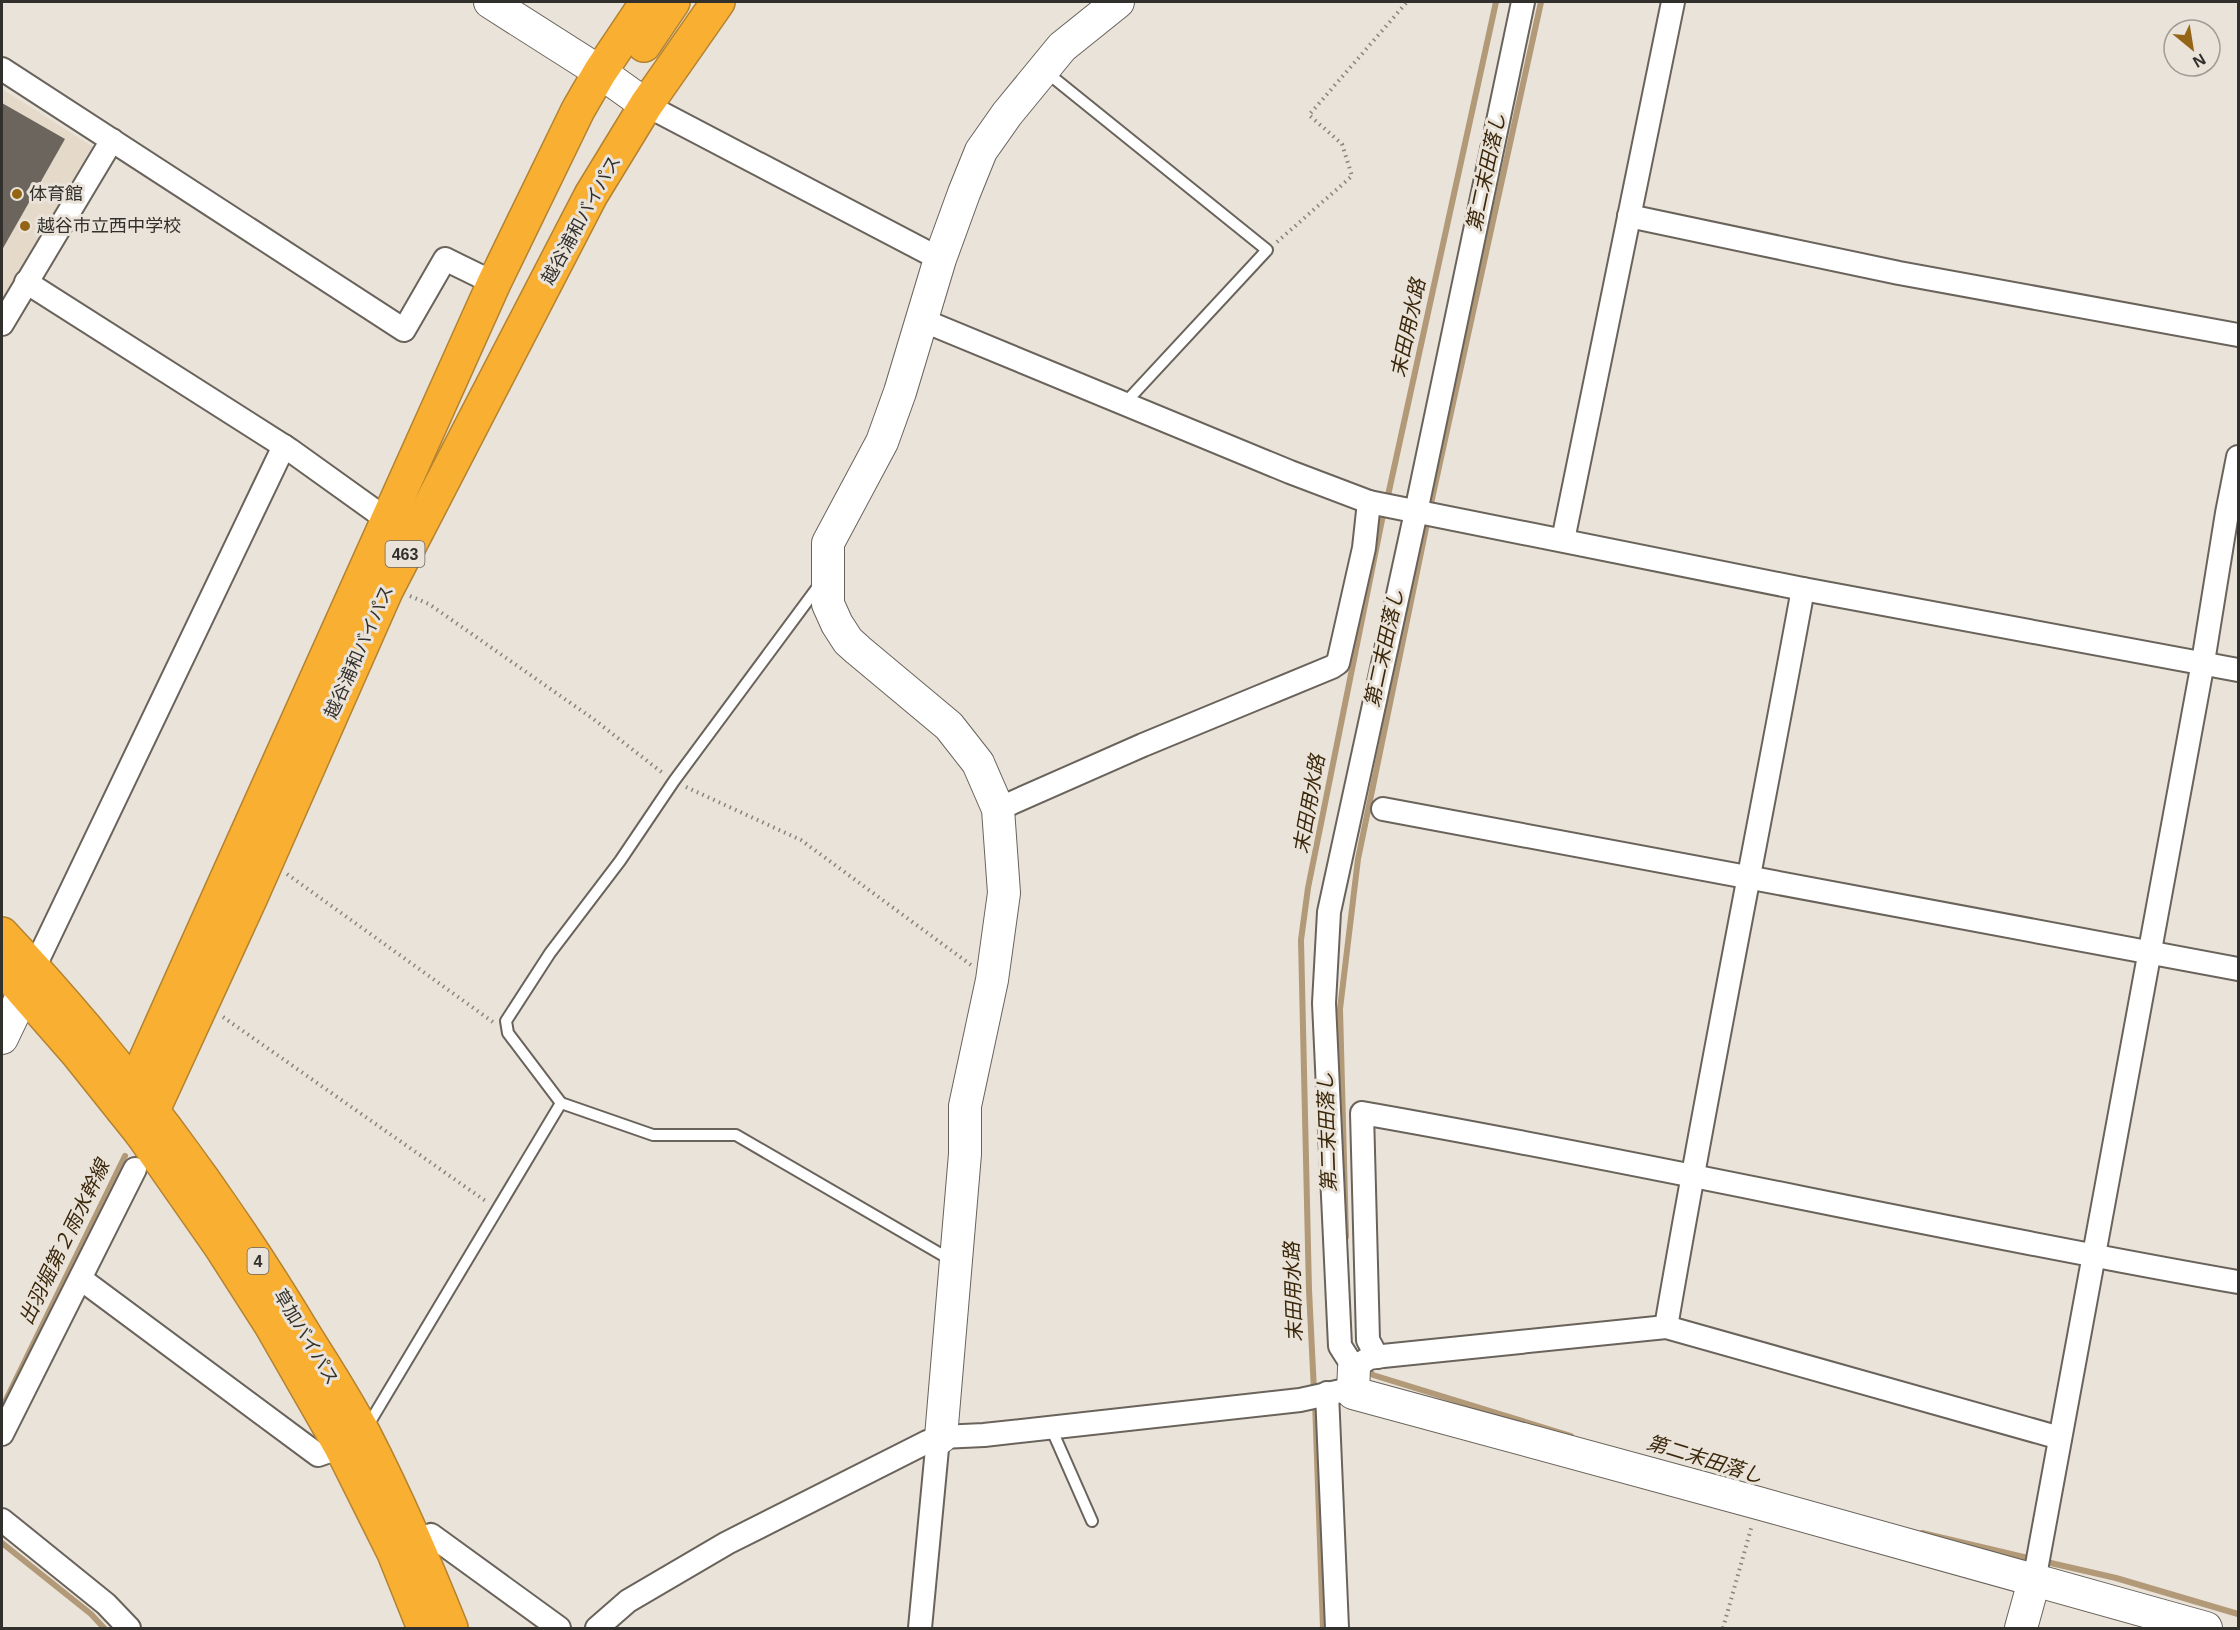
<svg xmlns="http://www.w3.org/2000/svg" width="2240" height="1630" font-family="Arial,'Noto Sans JP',sans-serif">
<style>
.built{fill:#e5daca}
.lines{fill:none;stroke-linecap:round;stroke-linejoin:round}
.stream{stroke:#b29977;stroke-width:6}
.building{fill:#6b655d}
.lane-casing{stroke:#69635b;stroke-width:14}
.street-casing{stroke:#69635b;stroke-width:26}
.secondary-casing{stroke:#69635b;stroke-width:34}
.highway-casing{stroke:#b38330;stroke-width:36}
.path{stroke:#88847e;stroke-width:4;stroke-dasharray:1.5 4.5;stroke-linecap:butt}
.lane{stroke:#fff;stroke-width:10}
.street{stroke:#fff;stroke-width:22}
.secondary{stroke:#fff;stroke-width:32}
.highway{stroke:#f9af32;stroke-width:33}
.poi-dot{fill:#946514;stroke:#eae3da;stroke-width:2}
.labels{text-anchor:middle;stroke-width:6;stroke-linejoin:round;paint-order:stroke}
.shield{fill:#eae3da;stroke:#696660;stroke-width:1.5}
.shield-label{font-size:16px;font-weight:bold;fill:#32302c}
.poi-label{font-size:18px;fill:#32302c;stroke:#eae3da;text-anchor:start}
.street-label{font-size:18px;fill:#32302c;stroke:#eae3da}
.water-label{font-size:20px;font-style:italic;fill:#3b280b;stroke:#eae3da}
</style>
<rect width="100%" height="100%" fill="#eae3da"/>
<!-- built -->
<path class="built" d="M2,89L95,148L2,305Z"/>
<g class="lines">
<!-- stream -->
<g class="stream">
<path d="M1387,500L1496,2"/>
<path d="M1346,1237L1340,1009L1358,859L1432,499L1541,2"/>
<path d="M1365,1365L1373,1375L1571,1436"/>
<path d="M1314,1391L1309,1290L1301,940L1308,888L1384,510"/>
<path d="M1315,1401L1323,1628"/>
<path d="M2,1408L125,1156"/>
<path d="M1922,1533L2032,1559"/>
<path d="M2,1543L91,1614L104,1628"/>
<path d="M2042,1561L2116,1578L2238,1614"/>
</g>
</g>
<!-- building -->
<path class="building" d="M2,103L65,139L2,250Z"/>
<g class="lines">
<defs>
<g id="lane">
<path d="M1045,71L1267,250L1125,403"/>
<path d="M820,584L674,781L620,861L550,953L506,1021L508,1033L561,1103L653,1135H736L951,1260"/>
<path d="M367,1427L561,1103"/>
<path d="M1051,1428L1092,1521"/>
</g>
<g id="street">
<path d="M1523,2L1416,512L1329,912L1324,1003L1340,1346L1354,1368L1369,1358L1383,1356L1666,1327L2060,1438"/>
<path d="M2,69L404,330L445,259L494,283"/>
<path d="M646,105L940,259"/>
<path d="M1629,216L1899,273L2238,335"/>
<path d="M26,282L290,450L389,521"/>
<path d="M922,320L1290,472L1369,502L1803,589L2238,670"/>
<path d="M2,324L112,140"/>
<path d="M1563,540L1673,2"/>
<path d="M998,809L1143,745L1332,667L1338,663L1364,548L1369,502"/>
<path d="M1383,809L2238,969"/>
<path d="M34,968L284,446"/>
<path d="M81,1279L318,1455L341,1447"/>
<path d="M1666,1327C1708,1080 1758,835 1803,589"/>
<path d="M1377,1357L1368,1340L1362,1113C1655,1164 1945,1231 2238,1282"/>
<path d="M1327,1393L1337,1628"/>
<path d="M2,1434L135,1169"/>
<path d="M2,1520L106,1604L129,1628"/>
<path d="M416,1542L431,1535L559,1628"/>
<path d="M2034,1581L2203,662L2227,513L2238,457"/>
<path d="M597,1628L628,1601L727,1543L927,1442L941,1437L984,1435L1300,1400L1341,1391L1353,1393"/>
<path d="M920,1628L938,1438"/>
</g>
<g id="secondary">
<path d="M490,2L600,72L646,105"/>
<path d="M2,1038L24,992"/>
<path d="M1354,1368L1353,1393L1758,1503L2206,1628"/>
<path d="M941,1437L965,1154V1106L992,980L1004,893L998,809L978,763L949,726L858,650L848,641L837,624L828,604V543L882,442L900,392L940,259L964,193L981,151L1007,114L1062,47L1118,2"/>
<path d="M2021,1628L2034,1581"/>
</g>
<g id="highway">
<path d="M644,45L673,2"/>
<path d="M2,934C118,1057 219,1192 306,1337C326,1369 347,1401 364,1434C397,1498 425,1563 451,1628"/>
<path d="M2,967L78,1054L142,1134L221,1247L271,1325L341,1447L394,1553L424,1628"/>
<path d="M123,1110L494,283L578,110L600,72L647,2"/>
<path d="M142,1134L251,897L386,591L591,195L646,105L718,2"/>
</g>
</defs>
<!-- lane casing -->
<use href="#lane" class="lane-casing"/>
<!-- street casing -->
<use href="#street" class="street-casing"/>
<!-- secondary casing -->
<use href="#secondary" class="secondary-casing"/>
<!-- highway casing -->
<use href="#highway" class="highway-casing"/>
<!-- path -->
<g class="path">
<path d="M1277,242L1352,176L1342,144L1309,115L1407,2"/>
<path d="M410,596L429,604L592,718L664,774"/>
<path d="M686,787L801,840L971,965"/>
<path d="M287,874L493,1022"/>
<path d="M223,1017L487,1202"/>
<path d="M1723,1628L1752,1525"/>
</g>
<!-- lane -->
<use href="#lane" class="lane"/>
<!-- street -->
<use href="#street" class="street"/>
<!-- secondary -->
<use href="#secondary" class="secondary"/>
<!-- highway -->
<use href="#highway" class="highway"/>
</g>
<!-- markers -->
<g class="poi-dot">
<circle cx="17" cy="194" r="6"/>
<circle cx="25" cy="226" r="6"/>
</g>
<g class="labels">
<!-- shield labels -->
<g class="shield">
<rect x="385.5" y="541" width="39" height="26" rx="4.5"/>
<rect x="247.5" y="1248" width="21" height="26" rx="4.5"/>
</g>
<g class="shield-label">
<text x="405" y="560">463</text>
<text x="258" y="1267">4</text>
</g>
<!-- poi labels -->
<g class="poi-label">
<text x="29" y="200">体育館</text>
<text x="37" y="232">越谷市立西中学校</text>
</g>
<!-- street labels -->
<g class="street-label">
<text transform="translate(581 220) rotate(-61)" y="6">越谷浦和バイパス</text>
<text transform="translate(359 652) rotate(-66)" y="6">越谷浦和バイパス</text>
<text transform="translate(306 1337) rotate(59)" y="6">草加バイパス</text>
</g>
<!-- water labels -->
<g class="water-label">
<text transform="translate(1486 172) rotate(-78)" y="7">第二末田落し</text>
<text transform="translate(1408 328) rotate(-78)" y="7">末田用水路</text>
<text transform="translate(1384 648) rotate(-78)" y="7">第二末田落し</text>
<text transform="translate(1309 804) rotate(-80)" y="7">末田用水路</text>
<text transform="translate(1327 1132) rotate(-92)" y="7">第二末田落し</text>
<text transform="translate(64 1242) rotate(-64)" y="7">出羽堀第２雨水幹線</text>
<text transform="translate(1293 1292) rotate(-92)" y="7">末田用水路</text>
<text transform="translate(1705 1459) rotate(17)" y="7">第二末田落し</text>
</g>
</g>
<!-- border -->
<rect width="2240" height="1630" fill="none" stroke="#32302c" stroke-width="6"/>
<!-- north arrow -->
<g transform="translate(2192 48) rotate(150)"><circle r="28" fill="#eae3da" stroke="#a09b94" stroke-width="1.5"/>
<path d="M0-4.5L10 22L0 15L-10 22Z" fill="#946514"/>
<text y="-9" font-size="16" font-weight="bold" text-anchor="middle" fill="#32302c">N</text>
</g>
</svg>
